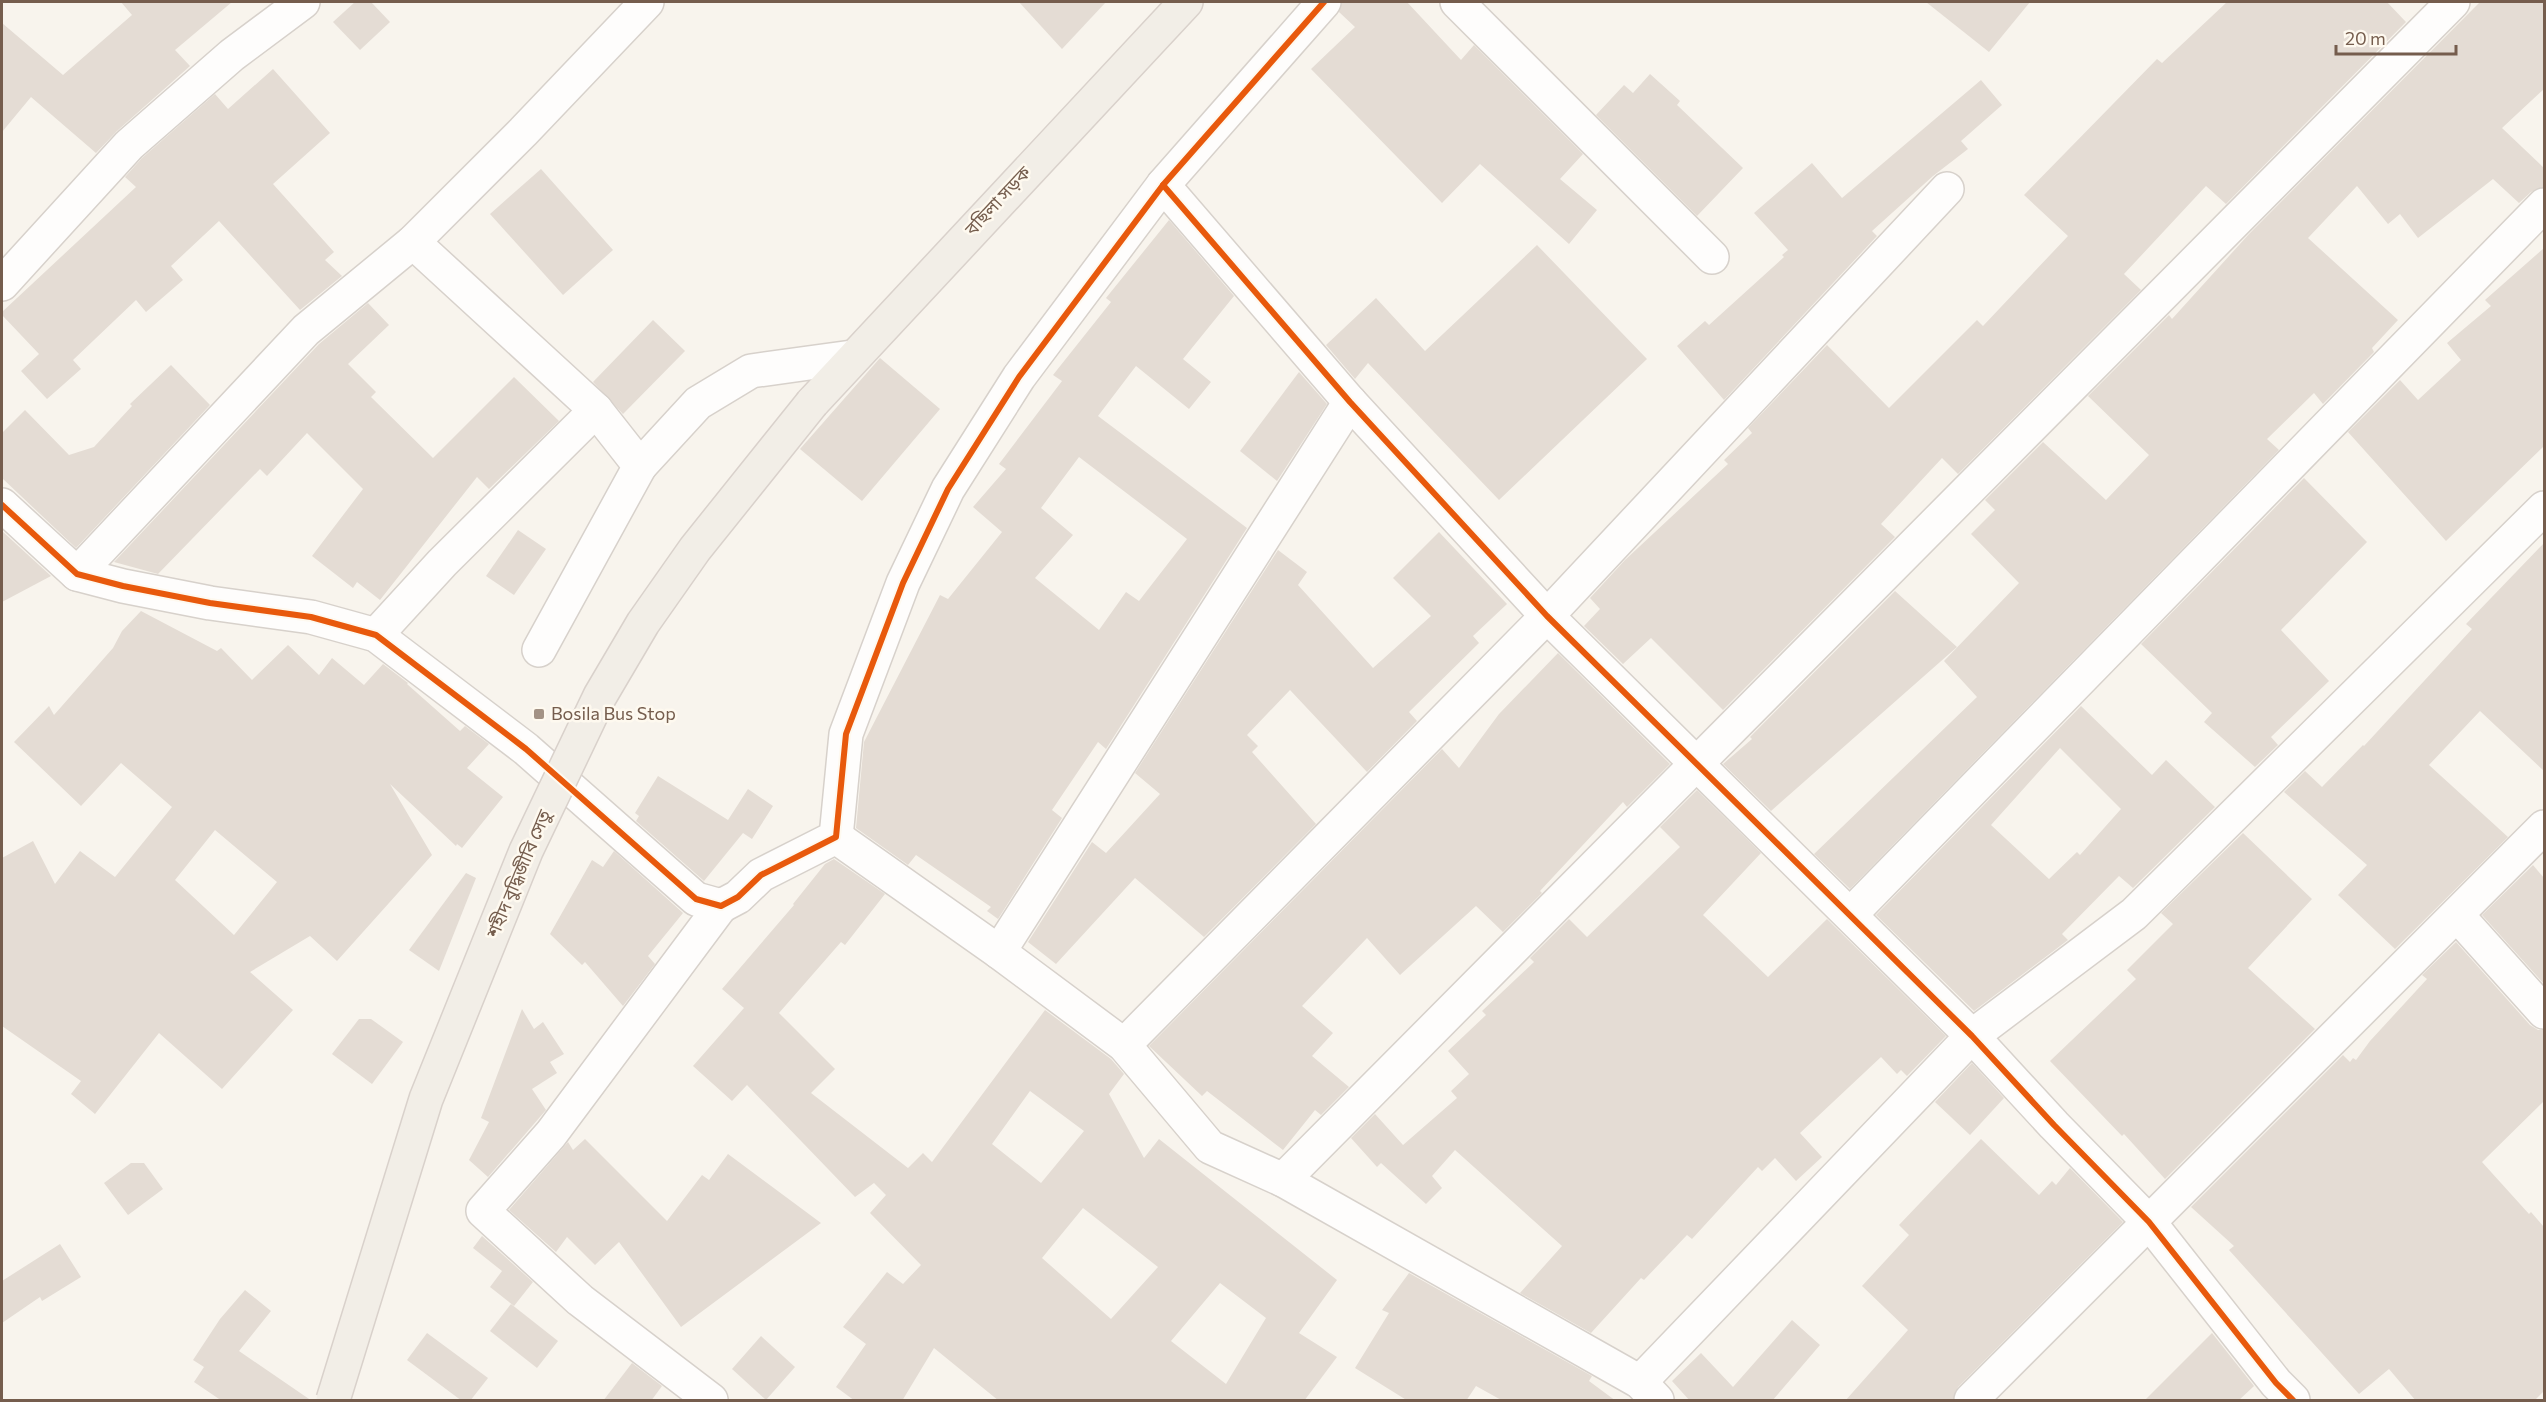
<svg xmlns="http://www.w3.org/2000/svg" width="2546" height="1402" font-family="Commissioner,'Noto Sans Bengali',sans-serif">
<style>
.building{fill:#e4dcd4;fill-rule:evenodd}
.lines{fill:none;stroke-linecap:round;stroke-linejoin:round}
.minor-casing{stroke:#d7d1cb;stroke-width:36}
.major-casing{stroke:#d9d1cb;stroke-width:36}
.minor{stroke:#fefdfc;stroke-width:33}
.major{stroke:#f2eee7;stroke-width:33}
.major-bridge-casing{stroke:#d9d1cb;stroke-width:36;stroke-linecap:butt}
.major-bridge{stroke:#f2eee7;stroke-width:33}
.cycleway-casing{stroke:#fef9ef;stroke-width:10}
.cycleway{stroke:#e8590c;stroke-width:6}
.poi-dot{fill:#a39285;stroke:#fef9ef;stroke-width:2}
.labels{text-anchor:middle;stroke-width:5;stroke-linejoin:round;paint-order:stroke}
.street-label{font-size:18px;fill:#755d4d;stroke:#fef9ef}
.poi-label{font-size:18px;fill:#755d4d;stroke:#fef9ef;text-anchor:start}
</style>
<rect width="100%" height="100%" fill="#f8f4ed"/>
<!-- building -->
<g class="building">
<path d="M121,2H232L175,50L190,66L117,131L96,153L31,97L2,132V23L63,75L132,15Z"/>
<path d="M355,2H371L390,22L360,50L333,22Z"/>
<path d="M1019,2H1106L1062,49Z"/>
<path d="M1342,2H1407L1461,60L1474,45L1583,154L1560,179L1597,210L1569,244L1480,164L1442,203L1311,69L1355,27L1339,12Z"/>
<path d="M1926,2H2030L1989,52Z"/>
<path d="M2227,2H2387L2406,22L2226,204L2206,186L2124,274L2141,290L1958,474L1942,458L1881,524L1895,537L1723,710L1651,638L1623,664L1584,626L1600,609L1590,598L1625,560L1728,464L1724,460L1752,433L1748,428L1827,345L1889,408L1977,320L1983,326L2068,236L2024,195L2157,59L2162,63Z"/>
<path d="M2480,2H2544V89L2502,128L2544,168V187L2531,192L2519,203L2493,179L2418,238L2400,214L2388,224L2357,186L2308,238L2398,320L2372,348L2374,352L2323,404L2314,393L2267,439L2279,450L1850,889L1814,854L1977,697L1944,661L2019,583L1971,534L1995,510L1985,500L2043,442L2106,500L2149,455L2088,396L2169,315L2172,319L2249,234Z"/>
<path d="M273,69L330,133L273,184L334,252L325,260L342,276L300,310L219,221L171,266L183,280L146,312L136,300L73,360L81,369L47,399L21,371L39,354L2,315V312L136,187L125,177L142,158L215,94L228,109Z"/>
<path d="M1650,74L1680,101L1677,105L1743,168L1697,216L1596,115L1624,85L1633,93Z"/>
<path d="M1981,80L2002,105L1961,141L1968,149L1933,176L1872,231L1877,236L1724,400L1677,346L1705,321L1709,325L1784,257L1782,255L1788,250L1754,213L1812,163L1842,198Z"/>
<path d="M541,169L613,250L563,295L490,214Z"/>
<path d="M1169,220L1234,296L1183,359L1211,382L1189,409L1136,366L1098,416L1247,528L1106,749L1098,742L1052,810L1062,818L998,919L987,911L991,907L916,855L908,865L856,828L864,742L940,595L948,599L1002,532L973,507L1006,469L999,464L1062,381L1053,375L1111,302L1106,298ZM1079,457L1187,539L1139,601L1126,592L1099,630L1035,578L1073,535L1041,508Z"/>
<path d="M1537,245L1647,359L1499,500L1368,363L1355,379L1326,345L1376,298L1425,351Z"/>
<path d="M2544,248V446L2446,541L2348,432L2400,380L2418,400L2461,360L2447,343L2491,306L2485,300Z"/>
<path d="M368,303L389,325L348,364L376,392L371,397L433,458L514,377L559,421L489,489L477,477L380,600L357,582L353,588L312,556L363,489L307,433L267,476L260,469L158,574L114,562L319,344Z"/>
<path d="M653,320L685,351L623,414L593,382Z"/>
<path d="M880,358L940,409L862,501L800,449Z"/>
<path d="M171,365L210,405L76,548L2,478V433L25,410L69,455L94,447L132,406L130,404Z"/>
<path d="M1299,372L1327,404L1277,481L1240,451Z"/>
<path d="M2304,478L2367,542L2281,630L2329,681L2271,737L2278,745L2255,767L2204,722L2212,713L2141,644Z"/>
<path d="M518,530L546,549L514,595L486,576Z"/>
<path d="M2,531L51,576L2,602Z"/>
<path d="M1439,532L1507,604L1473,636L1479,643L1409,712L1417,721L1367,772L1290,690L1247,735L1258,746L1252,752L1316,824L1204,937L1135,878L1056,964L1028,942L1092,842L1106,853L1160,794L1135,773L1278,550L1307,572L1298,585L1373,668L1431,616L1393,578Z"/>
<path d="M2544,543V771L2480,711L2429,765L2508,837L2395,949L2338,895L2367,865L2284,792L2305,771L2322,787L2363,745L2364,746L2472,629L2466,624Z"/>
<path d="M1895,591L1957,647L1771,811L1723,764L1752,739L1750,737Z"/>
<path d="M141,611L217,651L221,648L252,680L288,645L319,675L332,658L364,685L383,664L408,683L407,684L460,731L465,726L489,744L467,768L503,797L462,848L457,844L456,846L390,784L432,855L337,961L310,936L250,972L293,1010L222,1089L159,1033L95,1114L71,1094L81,1081L2,1026V858L33,841L55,884L80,851L115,877L172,807L121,763L81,806L14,742L49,706L54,715L113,648L122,631ZM215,830L277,882L234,935L175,880Z"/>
<path d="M1558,653L1670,764L1627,807L1623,802L1540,891L1542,893L1503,932L1476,906L1400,975L1367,938L1302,1006L1333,1033L1312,1056L1349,1087L1321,1115L1315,1110L1283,1150L1207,1091L1202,1096L1149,1046L1442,749L1459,768L1499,714Z"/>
<path d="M2081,706L2152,775L2166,760L2215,807L2133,888L2119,876L2062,934L2068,940L1974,1011L1876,915ZM2060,748L2121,809L2080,855L2077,852L2049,879L1991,825Z"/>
<path d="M658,776L728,820L748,789L773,806L752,839L743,833L704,881L636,821L639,816L635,813Z"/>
<path d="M1697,790L1761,853L1703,915L1768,977L1827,919L1946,1036L1907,1076L1901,1070L1897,1074L1881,1057L1800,1133L1822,1157L1796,1181L1775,1158L1762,1171L1758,1167L1692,1239L1687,1235L1644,1280L1641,1278L1591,1333L1520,1293L1562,1246L1455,1150L1432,1176L1442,1188L1426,1204L1381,1163L1377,1167L1351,1138L1375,1114L1403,1145L1457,1098L1451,1091L1469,1074L1448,1051L1486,1015L1482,1011L1534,962L1530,958L1569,919L1587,937L1680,847L1660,827Z"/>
<path d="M2243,833L2312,899L2248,968L2315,1029L2165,1179L2124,1134L2122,1136L2050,1061L2136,979L2127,970L2173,924L2161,913Z"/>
<path d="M614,851L683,913L648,956L655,964L623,1006L585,962L582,965L550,934L592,860L603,867Z"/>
<path d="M834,859L885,894L845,945L841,942L779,1013L835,1069L811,1093L908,1168L923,1153L932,1162L1045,1010L1111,1059L1124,1074L1109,1094L1144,1158L1159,1139L1337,1280L1299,1333L1337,1357L1304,1401H999L934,1348L902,1401H855L836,1387L866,1344L843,1327L887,1272L903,1284L921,1265L870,1213L886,1195L874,1183L855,1197L747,1085L732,1101L693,1066L744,1008L722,989L794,905L793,904L825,864ZM1030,1091L1084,1131L1041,1183L992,1144ZM1083,1208L1158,1267L1111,1319L1042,1258ZM1220,1283L1266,1318L1226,1384L1171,1341Z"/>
<path d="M2533,865L2544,878V984L2482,915Z"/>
<path d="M466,873L476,878L439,971L409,950Z"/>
<path d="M2456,942L2530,1025L2538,1030H2544V1101L2482,1162L2529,1214L2531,1212L2544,1227V1391L2534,1401H2416L2389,1369L2359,1394L2229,1250L2234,1246L2191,1207L2343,1055L2350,1062L2353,1058L2356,1060L2370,1041L2427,979L2422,975Z"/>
<path d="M522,1009L534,1029L543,1022L564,1054L550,1062L557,1073L532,1089L546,1110L488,1177L469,1160L489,1122L481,1118Z"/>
<path d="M359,1019H371L403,1042L372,1084L332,1054Z"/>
<path d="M1972,1063L2004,1098L1970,1135L1935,1102Z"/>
<path d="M585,1139L667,1221L702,1175L709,1180L728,1154L821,1223L681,1327L619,1242L595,1265L567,1237L556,1252L509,1210L568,1142L573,1150Z"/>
<path d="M1981,1139L2039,1195L2052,1181L2056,1185L2070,1168L2123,1222L1958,1387L1953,1401H1845L1908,1330L1862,1286L1909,1235L1899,1225Z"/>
<path d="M131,1163H144L163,1189L128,1215L104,1183Z"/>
<path d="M482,1236L533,1282L514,1306L490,1287L502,1271L473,1248Z"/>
<path d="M60,1244L81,1277L42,1301L40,1297L2,1323V1281Z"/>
<path d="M1409,1273L1592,1376L1589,1381L1616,1401H1503L1476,1386L1466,1401H1408L1355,1368L1389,1313L1382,1310Z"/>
<path d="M245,1290L271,1311L239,1351L312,1401H222L194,1382L204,1367L193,1360L220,1319Z"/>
<path d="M511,1304L558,1341L537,1368L490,1331Z"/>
<path d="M1792,1320L1820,1345L1772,1401H1690L1672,1381L1701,1353L1733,1387Z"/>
<path d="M427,1333L488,1378L470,1401H462L407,1360Z"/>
<path d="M2212,1333L2254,1386L2238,1401H2144Z"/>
<path d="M761,1336L795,1367L766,1400L732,1369Z"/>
<path d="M632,1363L662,1386L651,1401H603Z"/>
</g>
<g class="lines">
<defs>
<g id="minor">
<path d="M1457,2L1712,257"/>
<path d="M1163,185L1350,402L1547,616L1972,1036L2054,1125L2149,1222L2276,1383L2293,1400"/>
<path d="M413,242L596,410L640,466L539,650"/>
<path d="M2,284L129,145L232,55L303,2"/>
<path d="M640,466L698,403L751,371L852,357"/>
<path d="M2,505L77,574L123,586L210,603L311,617L376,635L526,749L696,899L721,906L738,897L761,875L836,837L846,734L903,583L948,489L1019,377L1163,185L1324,2"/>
<path d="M77,574L306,330L413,242L523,132L647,2"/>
<path d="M376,635L442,563L596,410"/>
<path d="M836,837L999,952L1124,1045L1210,1147L1283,1180L1640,1382L1657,1400"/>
<path d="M1850,915L2544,205"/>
<path d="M2457,915L2544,1012"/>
<path d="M999,952L1350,402"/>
<path d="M1124,1045L1547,616L1947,189"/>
<path d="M1283,1180L2453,2"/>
<path d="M1640,1382L1972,1036L2134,914L2544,508"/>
<path d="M711,1400L580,1300L483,1211L551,1134L721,906"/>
<path d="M1971,1400L2544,827"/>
</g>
<path id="major" d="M812,403L1186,2"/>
</defs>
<!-- minor casing -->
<use href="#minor" class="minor-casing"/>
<!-- major casing -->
<use href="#major" class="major-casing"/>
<!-- minor -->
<use href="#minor" class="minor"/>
<!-- major -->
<use href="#major" class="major"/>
<defs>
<path id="major-bridge" d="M333,1400L426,1099L526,851L600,696L643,623L695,549L812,403"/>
</defs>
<!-- major-bridge casing -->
<use href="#major-bridge" class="major-bridge-casing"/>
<!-- major-bridge -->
<use href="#major-bridge" class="major-bridge"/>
<defs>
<g id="cycleway">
<path d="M1163,185L1350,402L1547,616L1972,1036L2054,1125L2149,1222L2276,1383L2293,1400"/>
<path d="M2,505L77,574L123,586L210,603L311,617L376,635L526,749L696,899L721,906L738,897L761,875L836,837L846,734L903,583L948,489L1019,377L1163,185L1324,2"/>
</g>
</defs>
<!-- cycleway casing -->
<use href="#cycleway" class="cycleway-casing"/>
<!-- cycleway -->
<use href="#cycleway" class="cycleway"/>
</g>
<!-- markers -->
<rect class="poi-dot" x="533" y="708" width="12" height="12" rx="3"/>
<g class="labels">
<!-- street labels -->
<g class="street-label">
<text transform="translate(998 201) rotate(-47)" y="6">বছিলা সড়ক</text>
<text transform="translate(519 874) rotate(-67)" y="6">শহীদ বুদ্ধিজীবি সেতু</text>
</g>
<!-- poi labels -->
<g class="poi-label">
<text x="551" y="720">Bosila Bus Stop</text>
</g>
</g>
<!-- border -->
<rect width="2546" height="1402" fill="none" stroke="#755d4d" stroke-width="6"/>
<!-- scale -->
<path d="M2336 45v9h120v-9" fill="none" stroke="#755d4d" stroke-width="3"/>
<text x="2345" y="45" font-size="18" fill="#755d4d" stroke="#fef9ef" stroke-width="4.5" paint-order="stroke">20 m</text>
</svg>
